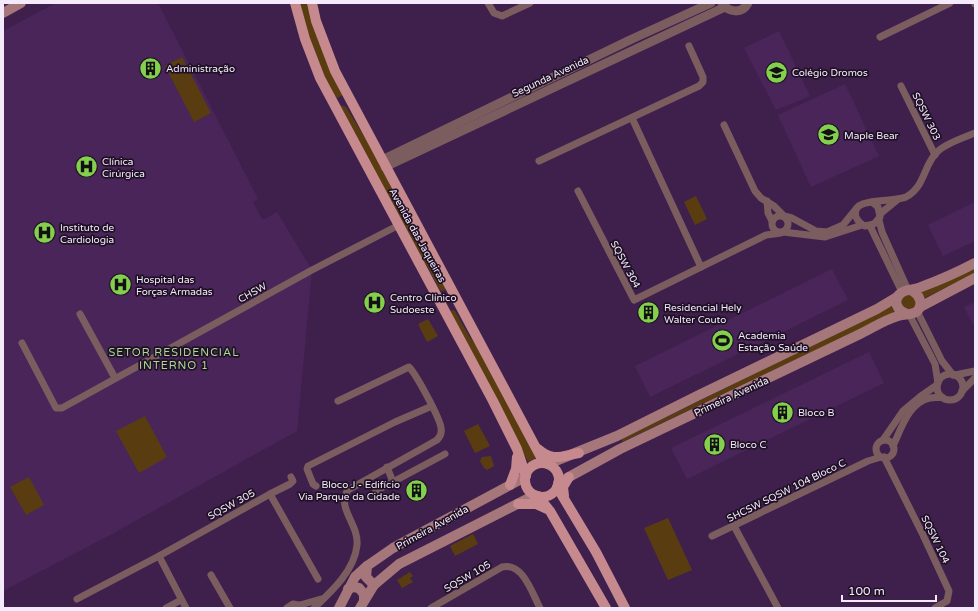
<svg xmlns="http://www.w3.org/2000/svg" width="978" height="611" font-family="'Varela Round',sans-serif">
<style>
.built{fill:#492559}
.green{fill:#593d10}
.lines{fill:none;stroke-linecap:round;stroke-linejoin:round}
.minor{stroke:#7b5d5f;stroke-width:7}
.tertiary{stroke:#7b5d5f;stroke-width:9}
.secondary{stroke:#a5767a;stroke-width:10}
.primary{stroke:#c5898e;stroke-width:10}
.labels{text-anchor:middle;stroke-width:3.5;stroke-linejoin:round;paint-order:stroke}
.poi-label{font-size:10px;fill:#f5eafb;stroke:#1f1125;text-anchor:start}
.street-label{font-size:10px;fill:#f5eafb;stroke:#1f1125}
.neighbourhood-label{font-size:11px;letter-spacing:1px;fill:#aed795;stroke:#1f1125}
</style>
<rect width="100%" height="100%" fill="#3f204d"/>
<!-- built -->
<g class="built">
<path d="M56,3H158L258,199L253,202L261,217L263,220L277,212L312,270L297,431L112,534L3,591V31Z"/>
<path d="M779,31L810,96L776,110L744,48Z"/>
<path d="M845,84L879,156L811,187L778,115Z"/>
<path d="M975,202V241L943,256L928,225Z"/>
<path d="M832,269L848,300L650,397L635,366Z"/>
<path d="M975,302V328L964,307Z"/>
<path d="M869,352L884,383L687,479L671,448Z"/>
</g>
<!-- green -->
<g class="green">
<path d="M299,3H309L343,95L335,99L315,58Z"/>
<path d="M182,57L211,113L194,122L165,66Z"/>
<path d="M340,105L346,107L366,139L446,288L444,291L440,290L427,266L418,255Z"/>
<path d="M696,196L707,219L695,225L684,202Z"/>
<path d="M975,265V274L924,298L920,291Z"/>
<path d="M911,293L917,303L912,309H907L901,304L902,298Z"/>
<path d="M895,304L898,311L622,442V439Z"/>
<path d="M452,310L455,311L469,336L478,347L536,458L528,462L449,313Z"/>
<path d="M428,319L438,336L427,342L418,324Z"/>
<path d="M145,416L167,457L139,473L116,431Z"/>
<path d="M478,424L490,446L475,453L464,431Z"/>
<path d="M491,456L494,466L487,470L484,468L480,461L482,457Z"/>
<path d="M29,477L44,505L26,515L10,487Z"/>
<path d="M668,518L692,570L668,580L644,528Z"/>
<path d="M473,534L478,544L455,556L450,546Z"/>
<path d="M410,572L413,576L410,578L413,582L402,588L397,580Z"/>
</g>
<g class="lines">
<!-- minor -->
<g class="minor">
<path d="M488,3L494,13L502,16L530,3"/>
<path d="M975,3V4"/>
<path d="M880,37L950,3"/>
<path d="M901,86L935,155"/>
<path d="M632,118L701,267"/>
<path d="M724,125L755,191L761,198L774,206L784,216L792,218L816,231L827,232L843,225L856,209"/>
<path d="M539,161L699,86L703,82V77L689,46"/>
<path d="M578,191L634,300L766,235L781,233"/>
<path d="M767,201L768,213L772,221"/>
<path d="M872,202L878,207L880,217L874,224L865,226C861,224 858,222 856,217C849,196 893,203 906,197C925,187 923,166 937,152C946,143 963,138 975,133"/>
<path d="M880,214L897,200"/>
<circle cx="780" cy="224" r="8"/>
<path d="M879,220L882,232L908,290"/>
<path d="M870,226L902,292"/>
<path d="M783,232L825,237L862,225"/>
<path d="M917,311L942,361L953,375"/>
<path d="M80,314L115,378"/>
<path d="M909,314L935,364L938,383"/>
<path d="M22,343L56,408H62L312,270L399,225"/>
<circle cx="950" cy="387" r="13"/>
<path d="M955,375L975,371"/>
<path d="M962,391L975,378"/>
<path d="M883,440L903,411L921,396L937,385"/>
<circle cx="885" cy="449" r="9"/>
<path d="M893,446C901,429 909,402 930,398C934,397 938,398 942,397"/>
<path d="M884,457L923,535L949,591L947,601L935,608"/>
<path d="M387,467L393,482"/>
<path d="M316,486L313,484L307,469L308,466L395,422L432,406"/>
<path d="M376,491L445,454"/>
<path d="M270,494L290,484L293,481L291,477"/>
<path d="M734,526L778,608"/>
<path d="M712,536L868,461L881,457"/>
<path d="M159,556L186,608"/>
<path d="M211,575L230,608"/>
<path d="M77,599L159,556L270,494L318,579"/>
<path d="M300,605L321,599"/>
<path d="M166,608L181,600"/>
<path d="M287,608L293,604L303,606"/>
<path d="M314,608C331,592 355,570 357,545C359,524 336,508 348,490L437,440C440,437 442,433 441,428C440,418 416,374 409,367L338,401"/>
<path d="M431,608L502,567C523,562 532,593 540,608"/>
</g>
<!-- tertiary -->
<g class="tertiary">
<path d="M722,3C729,13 742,14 748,3"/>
<path d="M382,160L632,39L711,3"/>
<path d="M385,167L725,7"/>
</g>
<!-- secondary -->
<g class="secondary">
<path d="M3,13L21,3"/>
<path d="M920,307L975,278"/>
<path d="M907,314C897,311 892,300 901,293C906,289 915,290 921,287C940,280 958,272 975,263"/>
<path d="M548,464L617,436L697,396L877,309L897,297"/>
<path d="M558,483L620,449L858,335C871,329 884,320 898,316C904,314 911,315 916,312C925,305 919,293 910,290"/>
<path d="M367,566L366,577L374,585"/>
<path d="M348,589L353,587L359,588L364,594V600"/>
<path d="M339,608L355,577L367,566L393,548L525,477"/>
<path d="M360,608L374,585L399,564L535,495"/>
</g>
<!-- primary -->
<g class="primary">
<path d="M295,3L305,39L320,78L493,401L517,449L526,476"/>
<path d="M312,3L316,21L335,71L544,463"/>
<path d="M538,449C553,462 561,456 579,453"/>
<circle cx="542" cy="480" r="17"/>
<path d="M510,485L516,469L517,457"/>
<path d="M557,487L596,552L625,608"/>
<path d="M538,496L550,511L606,608"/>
<path d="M564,496L563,487L569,477"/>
<path d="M518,504H536L547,509"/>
</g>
</g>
<!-- icons -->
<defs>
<symbol id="building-disc" viewBox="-11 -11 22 22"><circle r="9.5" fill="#84cf4d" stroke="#1f1125"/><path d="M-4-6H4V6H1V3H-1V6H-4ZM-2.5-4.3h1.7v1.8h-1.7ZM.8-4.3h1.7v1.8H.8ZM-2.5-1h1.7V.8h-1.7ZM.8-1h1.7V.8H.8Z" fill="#111"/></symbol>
<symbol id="school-disc" viewBox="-11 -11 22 22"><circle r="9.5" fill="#84cf4d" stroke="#1f1125"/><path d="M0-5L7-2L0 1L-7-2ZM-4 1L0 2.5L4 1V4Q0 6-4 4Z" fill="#111"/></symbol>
<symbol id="hospital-disc" viewBox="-11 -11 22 22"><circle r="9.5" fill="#84cf4d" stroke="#1f1125"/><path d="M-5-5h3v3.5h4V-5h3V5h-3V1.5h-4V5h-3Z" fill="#111"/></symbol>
<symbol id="stadium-disc" viewBox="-11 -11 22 22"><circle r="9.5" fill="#84cf4d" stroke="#1f1125"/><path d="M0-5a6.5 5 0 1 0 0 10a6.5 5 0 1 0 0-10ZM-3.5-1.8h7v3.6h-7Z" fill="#111"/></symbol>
</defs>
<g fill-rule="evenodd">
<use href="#building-disc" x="138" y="56" width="25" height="25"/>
<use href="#school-disc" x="764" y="60" width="25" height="25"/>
<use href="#school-disc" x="816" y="122" width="25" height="25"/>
<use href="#hospital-disc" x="74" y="154" width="25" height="25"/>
<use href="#hospital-disc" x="32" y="220" width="25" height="25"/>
<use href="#hospital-disc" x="108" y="272" width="25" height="25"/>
<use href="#hospital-disc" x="362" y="290" width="25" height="25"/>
<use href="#building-disc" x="636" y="300" width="25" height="25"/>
<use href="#stadium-disc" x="710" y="328" width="25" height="25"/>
<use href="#building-disc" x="770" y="400" width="25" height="25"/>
<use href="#building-disc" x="702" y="432" width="25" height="25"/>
<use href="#building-disc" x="404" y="478" width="25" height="25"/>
</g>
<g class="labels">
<!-- poi labels -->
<g class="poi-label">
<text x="166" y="72">Administração</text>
<text x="792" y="76">Colégio Dromos</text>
<text x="844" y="139">Maple Bear</text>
<text x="102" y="165">Clínica<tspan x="102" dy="12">Cirúrgica</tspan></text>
<text x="60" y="231">Instituto de<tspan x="60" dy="12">Cardiologia</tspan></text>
<text x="136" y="283">Hospital das<tspan x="136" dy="12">Forças Armadas</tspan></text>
<text x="390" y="301">Centro Clínico<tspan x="390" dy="12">Sudoeste</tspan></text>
<text x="664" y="311">Residencial Hely<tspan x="664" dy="12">Walter Couto</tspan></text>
<text x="738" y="339">Academia<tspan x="738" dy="12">Estação Saúde</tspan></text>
<text x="798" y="416">Bloco B</text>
<text x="730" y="448">Bloco C</text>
<text x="400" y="488" text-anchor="end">Bloco J - Edifício<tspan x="400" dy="12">Via Parque da Cidade</tspan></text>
</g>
<!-- street labels -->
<g class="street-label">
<text transform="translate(550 76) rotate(-25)" y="4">Segunda Avenida</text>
<text transform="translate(927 116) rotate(64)" y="4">SQSW 303</text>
<text transform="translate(418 235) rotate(61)" y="4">Avenida das Jaqueiras</text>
<text transform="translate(626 264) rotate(62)" y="4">SQSW 304</text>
<text transform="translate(252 292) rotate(-29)" y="4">CHSW</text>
<text transform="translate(731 396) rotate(-25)" y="4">Primeira Avenida</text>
<text transform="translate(786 490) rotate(-26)" y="4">SHCSW SQSW 104 Bloco C</text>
<text transform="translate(231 504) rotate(-29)" y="4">SQSW 305</text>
<text transform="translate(432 527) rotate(-29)" y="4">Primeira Avenida</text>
<text transform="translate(936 539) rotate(64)" y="4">SQSW 104</text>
<text transform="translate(467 576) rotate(-30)" y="4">SQSW 105</text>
</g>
<!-- neighbourhood labels -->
<g class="neighbourhood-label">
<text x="174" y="356">SETOR RESIDENCIAL<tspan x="174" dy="13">INTERNO 1</tspan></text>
</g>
</g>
<!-- border -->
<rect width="978" height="611" fill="none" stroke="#f5eafb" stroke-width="8"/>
<!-- scale -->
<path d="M842 595v6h94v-6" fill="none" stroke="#f5eafb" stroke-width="2"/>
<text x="848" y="595" font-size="12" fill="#f5eafb" stroke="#1f1125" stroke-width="3" paint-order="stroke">100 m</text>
</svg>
